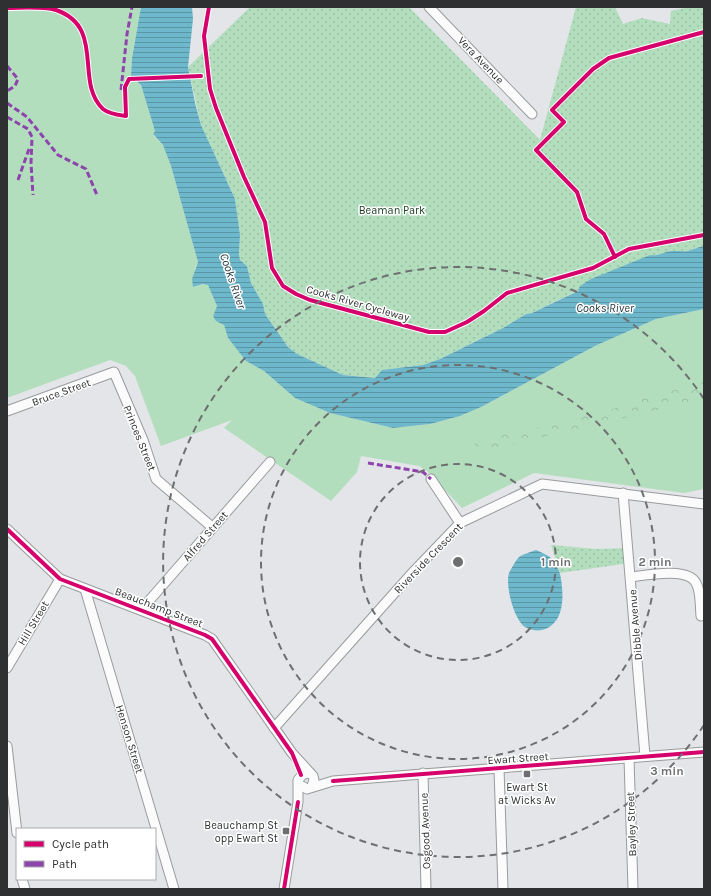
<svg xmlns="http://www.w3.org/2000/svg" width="711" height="896" font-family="Karla,sans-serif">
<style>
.green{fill:#b3debd}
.forest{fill:url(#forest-crowns)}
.park{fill:url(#park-dots)}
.water{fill:url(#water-rules)}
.pier{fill:#e3e5e8}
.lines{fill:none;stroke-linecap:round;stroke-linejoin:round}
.minor-casing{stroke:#999b9d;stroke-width:11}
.minor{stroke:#fbfbfc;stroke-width:9}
.quiet{stroke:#8e44ad;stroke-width:3;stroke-dasharray:6 3;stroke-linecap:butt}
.cycleway-casing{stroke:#fff;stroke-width:6}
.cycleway{stroke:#d6006c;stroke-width:4}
.ring{fill:none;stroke:#6e6f71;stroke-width:2;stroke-dasharray:7 5}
.poi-dot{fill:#6e6f71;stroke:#fff;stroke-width:1.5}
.labels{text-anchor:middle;stroke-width:3;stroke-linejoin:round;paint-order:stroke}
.street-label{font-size:11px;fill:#2f3031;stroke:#fff}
.park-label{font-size:11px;fill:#16391e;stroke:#fff}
.poi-label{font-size:11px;fill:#2f3031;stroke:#fff}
.water-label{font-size:12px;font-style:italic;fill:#1d343a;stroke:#fff}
.centre{fill:#6e6f71;stroke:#fff;stroke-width:2}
.ring-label{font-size:12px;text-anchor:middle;font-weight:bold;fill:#6e6f71;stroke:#fff;stroke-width:3;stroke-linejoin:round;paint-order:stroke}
</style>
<defs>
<pattern id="forest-crowns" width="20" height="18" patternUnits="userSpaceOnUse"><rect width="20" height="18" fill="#b3debd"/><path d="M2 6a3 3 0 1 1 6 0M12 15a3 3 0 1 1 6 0" fill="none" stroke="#9abfa3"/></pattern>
<pattern id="park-dots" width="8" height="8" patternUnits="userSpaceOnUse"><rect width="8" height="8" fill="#b3debd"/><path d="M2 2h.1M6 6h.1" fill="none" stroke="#9abfa3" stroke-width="1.8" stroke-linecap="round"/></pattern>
<pattern id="water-rules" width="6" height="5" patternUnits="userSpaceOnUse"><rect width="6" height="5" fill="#6db8cb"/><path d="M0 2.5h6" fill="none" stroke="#5a96a5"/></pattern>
</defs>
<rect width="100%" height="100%" fill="#e3e5e8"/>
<!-- green -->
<path class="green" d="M7,7H141L132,57L131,76L141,85L155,131L153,135L163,145L171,166L198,262L195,268L194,287L204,284H208L217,306L213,316L224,325L228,338L246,361L264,371L295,398L330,413L393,428L430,424L460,416L481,407L597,345L656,319L704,309V489L684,493L534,473L462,508L427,471L419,466L361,456L357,472L331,501L224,428L232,420L161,446L135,376L126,366L110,360L7,398Z"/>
<!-- forest -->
<path class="forest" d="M704,382V399L497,448L483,450L475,445V442L480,439L566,422L593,412H604L654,395Z"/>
<!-- park -->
<g class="park">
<path d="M250,7H409L540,140L576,7H615L623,24L642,18L670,24L671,11L689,7H704V246C698,247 694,249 688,251C683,252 673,250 666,252C660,254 657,256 650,255L532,313L526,314L503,328L440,359L423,365L383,370L375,378L343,375L297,354L288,347L265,314L263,304L251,283L247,266L240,260L239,254L240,235L235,199L201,125L188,67Z"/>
<path d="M551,545L596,549L628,548L630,563L560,573Z"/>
</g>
<!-- water -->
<g class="water">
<path d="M141,7H192L193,19L188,67L195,103L201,125L235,199L240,235L239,254L240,260L247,266L251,283L263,304L265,314L288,347L297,354L343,375L375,378L382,370L423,365L440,359L503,328L526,314L532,313L578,291L580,286L591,279L650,255C657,256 660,254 666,252C673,250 683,252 688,251C694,249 698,247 704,246V309L656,319L597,345L481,407L460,416L430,424L393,428L330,413L295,398L264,371L246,361L228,338L224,325L216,321L213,316L217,306L208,285L203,284L193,287L192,279L198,262L171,166L163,145L153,134L155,131L141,85L131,76L132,58Z"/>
<path d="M536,550C550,556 556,559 560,574C564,592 566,624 542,630C537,631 530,630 525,627C514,619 505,586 509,573C511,569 516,560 519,557C523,554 531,552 536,550Z"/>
</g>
<!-- pier -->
<path class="pier" d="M192,75L193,79L135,81L129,77Z"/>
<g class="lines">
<defs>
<g id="minor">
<path d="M429,7L532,114"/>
<path d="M7,411L114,372L143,440L156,479L212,527"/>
<path d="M431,479L460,523"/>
<path d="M623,493L645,756"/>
<path d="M7,529L60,579L205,635L212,639L292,753L313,776L314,780L312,786"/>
<path d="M631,577C647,575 688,567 696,583C701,591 700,606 701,616"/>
<path d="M85,589L174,889"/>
<path d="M141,610L270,462"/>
<path d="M7,668L60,579"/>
<path d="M274,728L414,571L460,523L542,484L704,504"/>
<path d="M7,746L17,833"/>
<path d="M629,758L633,889"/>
<path d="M499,769L503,889"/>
<path d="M423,773L426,889"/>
<path d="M300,785L307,789L333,781L704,752"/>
<path d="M22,879L25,889"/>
<path d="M284,889L298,802V780L303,774L310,773"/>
</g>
</defs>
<!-- minor casing -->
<use href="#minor" class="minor-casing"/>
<!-- minor -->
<use href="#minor" class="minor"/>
<!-- quiet -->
<g class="quiet">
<path d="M7,66L18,79L15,86L7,91"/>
<path d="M121,90L127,34L132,7"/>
<path d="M7,103L27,117L58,155L86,169L97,195"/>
<path d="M7,117L28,129L32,137L31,163L33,195"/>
<path d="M18,180L29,149"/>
<path d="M368,463L423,472L431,479"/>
</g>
<defs>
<g id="cycleway">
<path d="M209,7L204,36L210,89L216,108L244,177L265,222L272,268L283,286L296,294L310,300L429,332H445L467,322L484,311L507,293L593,268L629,249L704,235"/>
<path d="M7,8C22,8 41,6 56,10C106,27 74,82 103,109C109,114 119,115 126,116L125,87L129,79L201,76"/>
<path d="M615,257L604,234L586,219L577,192L536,150L564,122L552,110L593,69L609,58L704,32"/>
<path d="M7,529L60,579L205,635L212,639L292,753L301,775"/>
<path d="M333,781L704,752"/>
<path d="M284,889L298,802"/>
</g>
</defs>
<!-- cycleway casing -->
<use href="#cycleway" class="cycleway-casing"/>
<!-- cycleway -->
<use href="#cycleway" class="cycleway"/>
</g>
<!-- distance rings -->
<g class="ring">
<circle cx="458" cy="562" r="98"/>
<circle cx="458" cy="562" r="197"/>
<path d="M704 725A295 295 0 1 1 704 399"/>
</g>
<!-- markers -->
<g class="poi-dot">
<rect x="523" y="770" width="8" height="8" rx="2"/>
<rect x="282" y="827" width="8" height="8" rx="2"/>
</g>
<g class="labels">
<!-- street labels -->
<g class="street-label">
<text transform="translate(481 60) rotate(46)" y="4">Vera Avenue</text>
<text transform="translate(358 303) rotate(16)" y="4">Cooks River Cycleway</text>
<text transform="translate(61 392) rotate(-20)" y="4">Bruce Street</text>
<text transform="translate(140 438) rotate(68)" y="4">Princes Street</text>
<text transform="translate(205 536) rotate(-49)" y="4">Alfred Street</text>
<text transform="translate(428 558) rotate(-46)" y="4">Riverside Crescent</text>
<text transform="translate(159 607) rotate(21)" y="4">Beauchamp Street</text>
<text transform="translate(33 623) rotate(-59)" y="4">Hill Street</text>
<text transform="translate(635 625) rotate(-95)" y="4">Dibble Avenue</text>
<text transform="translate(130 739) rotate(73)" y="4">Henson Street</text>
<text transform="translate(518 758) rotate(-4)" y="4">Ewart Street</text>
<text transform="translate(631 824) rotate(-92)" y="4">Bayley Street</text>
<text transform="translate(425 831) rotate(-92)" y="4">Osgood Avenue</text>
</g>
<!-- park labels -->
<g class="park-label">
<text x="392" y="214">Beaman Park</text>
</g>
<!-- poi labels -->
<g class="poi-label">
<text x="527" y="791">Ewart St<tspan x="527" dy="13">at Wicks Av</tspan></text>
<text x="278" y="829" text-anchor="end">Beauchamp St<tspan x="278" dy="13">opp Ewart St</tspan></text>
</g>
<!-- water labels -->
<g class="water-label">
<text transform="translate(233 281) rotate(71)" y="4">Cooks River</text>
<text x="605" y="312">Cooks River</text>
</g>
</g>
<circle cx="458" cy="562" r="6" class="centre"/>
<g class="ring-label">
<text x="556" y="566">1 min</text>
<text x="655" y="566">2 min</text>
<text x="667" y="775">3 min</text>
</g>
<!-- border -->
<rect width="711" height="896" fill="none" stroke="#2f3031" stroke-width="16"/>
<!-- legend -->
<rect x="16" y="828" width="140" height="52" fill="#ffffff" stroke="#acacad"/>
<rect x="24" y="841" width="20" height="6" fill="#d6006c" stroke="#acacad"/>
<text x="52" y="848" font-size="12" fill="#2f3031">Cycle path</text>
<rect x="24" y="861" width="20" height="6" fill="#8e44ad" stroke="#acacad"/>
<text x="52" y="868" font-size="12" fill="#2f3031">Path</text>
</svg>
